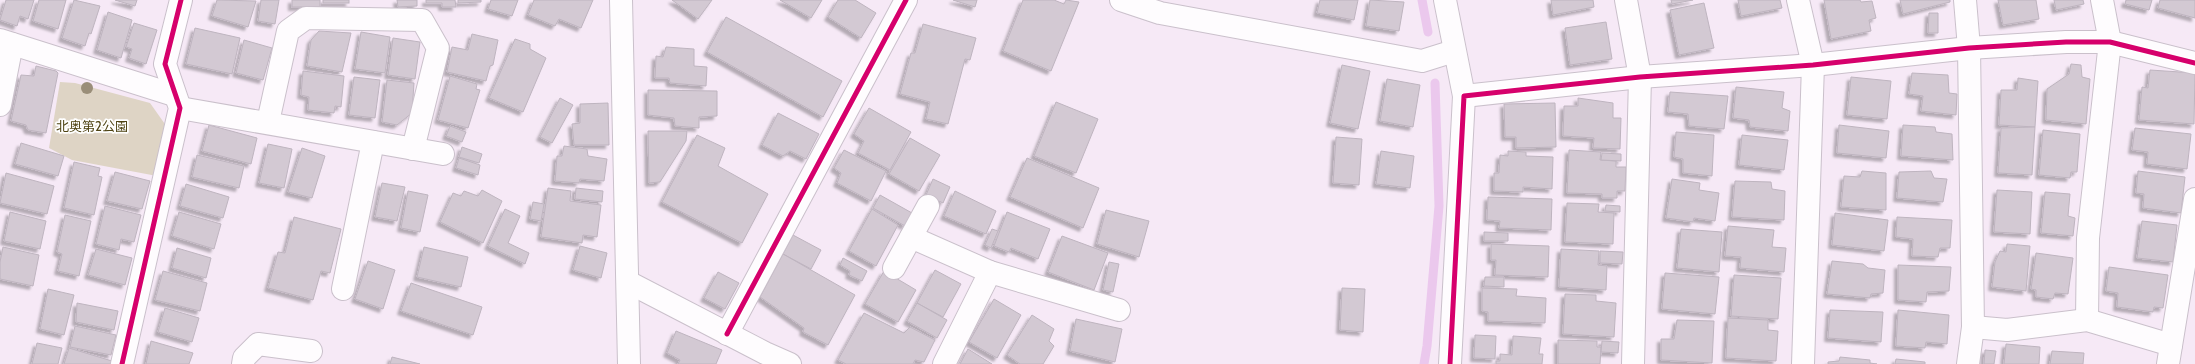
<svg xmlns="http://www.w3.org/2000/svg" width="2195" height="364" font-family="Cabin,'Noto Sans JP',sans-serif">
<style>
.green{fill:#ded4c5}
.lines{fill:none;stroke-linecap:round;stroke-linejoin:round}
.stream{stroke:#ebc8ed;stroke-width:9}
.building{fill:#d3c9d3;stroke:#beb4bf;filter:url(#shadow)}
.minor-casing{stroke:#cac0cb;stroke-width:24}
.minor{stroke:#fefcfe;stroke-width:22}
.cycleway-casing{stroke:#fff;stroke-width:8}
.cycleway{stroke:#d6006c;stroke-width:5}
.tree{fill:#9a8e79}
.labels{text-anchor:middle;stroke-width:3.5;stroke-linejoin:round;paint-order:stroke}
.park-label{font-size:13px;fill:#4e4313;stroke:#fff}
</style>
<defs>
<filter id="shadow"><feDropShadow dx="-3.5" dy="3.5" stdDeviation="1" flood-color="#0004"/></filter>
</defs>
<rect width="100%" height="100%" fill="#f6e9f6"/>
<!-- green -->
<path class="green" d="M60,82L75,83L150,103L167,127L157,176L72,160L49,148Z"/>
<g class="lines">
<!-- stream -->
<g class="stream">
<path d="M1422,0L1428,32"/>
<path d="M1424,364L1427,346L1439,206L1435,83"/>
</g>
</g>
<!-- building -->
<g class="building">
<path d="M6,0H34L28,19L20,16L17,26L0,20Z"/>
<path d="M39,0H66L58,29L33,21Z"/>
<path d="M74,0L100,6L91,34L89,33L85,46L62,38Z"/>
<path d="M115,0H137L135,6Z"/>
<path d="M217,0L256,1L248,27L212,16Z"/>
<path d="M261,0H279L275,24L258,21Z"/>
<rect x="292" y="0" width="28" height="7"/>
<rect x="323" y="0" width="26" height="3"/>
<path d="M397,0H417V6L398,7Z"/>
<path d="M426,0H455L456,7H442V3H426Z"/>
<path d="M458,0H481V2L458,3Z"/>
<path d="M491,0H518L512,16L488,9Z"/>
<path d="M534,0H593L581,28L559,19L555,26L528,15Z"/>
<path d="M672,0H712L698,19Z"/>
<path d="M780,0H822L811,18Z"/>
<path d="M838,0H855L876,13L861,38L828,17Z"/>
<path d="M953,0H977L975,7Z"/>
<path d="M1023,0H1054L1064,4L1066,0L1079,2L1051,71L1003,51Z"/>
<path d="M1320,0H1358L1354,20L1317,13Z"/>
<path d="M1370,0L1404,2L1399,31L1366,26Z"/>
<path d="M1551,0H1593L1594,7L1553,15Z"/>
<path d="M1671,0H1693L1672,4Z"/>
<path d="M1738,0H1780L1782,8L1741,16Z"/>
<path d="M1824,0H1860L1861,2L1872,1L1876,18L1869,20L1871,31L1831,39Z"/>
<path d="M1900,0H1950V2L1903,14Z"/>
<path d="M1998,0H2036L2039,19L2003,25Z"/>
<path d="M2054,0H2083L2084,4L2056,10Z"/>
<path d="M2126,0H2152L2149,10L2125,4Z"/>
<path d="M2160,0H2195V18L2158,8Z"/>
<path d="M1704,3L1714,48L1679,55L1670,10Z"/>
<path d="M108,12L132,20L121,58L97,50Z"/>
<path d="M1929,13H1938V33H1928Z"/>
<path d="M726,17L842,81L823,117L707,52Z"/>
<path d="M1606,22L1612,59L1570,65L1565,28Z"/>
<path d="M134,23L157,30L146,64L129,58L132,49L126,47Z"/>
<path d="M923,24L976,38L970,60L965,59L948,124L926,119L930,102L900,94L911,53H915Z"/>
<path d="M195,28L240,38L232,74L186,64Z"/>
<path d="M319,31L351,33L342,72L307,66L311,40Z"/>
<path d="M361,32L390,37L385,73L355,69Z"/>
<path d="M472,34L498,40L493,65L490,66L486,81L447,72L452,47L468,50Z"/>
<path d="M393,38L420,42L415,79L388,75Z"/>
<path d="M515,39L530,44V49L546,58L523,112L489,98Z"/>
<path d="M244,40L272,48L263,80L236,73Z"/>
<path d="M666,47L694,49V66L707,67L706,86L670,83L669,78H655L656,56L663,57Z"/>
<path d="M2071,64L2081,65L2082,77L2090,79L2086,124L2046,120L2047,89L2069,74Z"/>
<path d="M1342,65L1370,71L1358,129L1330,123Z"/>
<path d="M36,66L56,71L58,73L46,133L28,130L26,125L11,121L21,75L34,76Z"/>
<path d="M2150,70L2195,73L2194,124L2139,120L2142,87L2148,88Z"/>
<path d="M303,71L344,76L341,107L335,106L334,113L308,110L309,97L301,95Z"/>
<path d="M1912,73L1948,75L1949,93L1957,94L1956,115L1921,111L1923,96L1909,94Z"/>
<path d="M450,76L477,84L476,89L480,90L468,128L438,120Z"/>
<path d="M354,77L380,80L375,118L349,115Z"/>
<path d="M1851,77L1891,81L1887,119L1847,115Z"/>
<path d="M2018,78L2038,81L2035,127L1999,125L2001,90H2017Z"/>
<path d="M1387,79L1420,85L1413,127L1380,121Z"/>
<path d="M387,80L414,83L412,113L397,125L382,122Z"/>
<path d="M1736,87L1784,92L1782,108L1790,111L1788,131L1750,127L1749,120L1733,118Z"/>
<path d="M648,90L717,91V116L699,117V128L675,126L674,118L648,115Z"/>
<path d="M1670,92L1728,96L1724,129L1689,126L1688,114L1668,112Z"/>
<path d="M560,98L573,105L552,143L540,137Z"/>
<path d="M1578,98L1613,103V118H1621L1620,149L1593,148L1594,138L1563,136L1564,106H1578Z"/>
<path d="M1056,102L1098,119L1076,173L1034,156Z"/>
<path d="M608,103L609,145H574L572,124L580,123V104Z"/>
<path d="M1555,103L1556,147L1516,148V137H1505L1504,104Z"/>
<path d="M869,108L911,132L890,170L858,153L864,141L854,134Z"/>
<path d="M778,113L819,134L806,159L790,151L783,156L762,145Z"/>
<path d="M209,125L257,138L251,164L202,151Z"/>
<path d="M1839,125L1889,131L1886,158L1837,153Z"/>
<path d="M1903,125L1935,127L1936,132L1952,134L1953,160L1901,156Z"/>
<path d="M450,126L466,132L462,142L446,136Z"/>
<path d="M2035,127L2032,175L1998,173L2001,128Z"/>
<path d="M2135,128L2191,134L2187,169L2147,164L2148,152L2132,150Z"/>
<path d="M2043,130L2080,134L2077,172H2071L2070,178L2039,175Z"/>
<path d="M648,131H687L686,141L660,182L649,183Z"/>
<path d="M1676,132L1714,135L1712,176L1683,173V159L1674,157Z"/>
<path d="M697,135L725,148L718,166L768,194L742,243L662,202Z"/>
<path d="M1742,135L1788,140L1784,170L1739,165Z"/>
<path d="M1336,137L1362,139L1359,185L1333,183Z"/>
<path d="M910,138L940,155L919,191L889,174Z"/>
<path d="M21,143L64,156L58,176L15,164Z"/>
<path d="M268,144L292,149L284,188L259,183Z"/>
<path d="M564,146L587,149L588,156L607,159L604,181L580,179L579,183L555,181L557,156H562Z"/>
<path d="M462,147L482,154L479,163L459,157Z"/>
<path d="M302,148L325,156L312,198L288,192Z"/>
<path d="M844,150L886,171L871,201L837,183L841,173L834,168Z"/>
<path d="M1569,150L1601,152L1600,160L1616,161V167H1626L1625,191H1617V198H1602V194L1567,193Z"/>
<path d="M1381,151L1414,156L1410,188L1376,184Z"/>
<path d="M1508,151L1526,152V156L1553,157L1552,189L1523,187V192L1494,191V173H1499L1500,155L1508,156Z"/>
<path d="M1602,153L1621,154V161L1601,160Z"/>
<path d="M197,155L244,166L239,188L192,177Z"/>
<path d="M459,158L480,165L478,175L456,168Z"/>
<path d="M1027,158L1099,188L1083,228L1010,197Z"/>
<path d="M74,162L100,168L98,176L102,177L94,215L64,208Z"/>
<path d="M1862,171L1886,173V210L1841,207L1844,176L1860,177Z"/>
<path d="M1931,171L1934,178L1947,179L1943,202L1897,198L1899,172Z"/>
<path d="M2138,171L2185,177L2181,213L2143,208L2144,194L2136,193Z"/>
<path d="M115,172L150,181L142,209L107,201Z"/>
<path d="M6,173L54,186L47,214L0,203Z"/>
<path d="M933,179L950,187L943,203L926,195Z"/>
<path d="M1672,179L1700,183L1699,190L1719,193L1715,221L1694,218L1693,222L1666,218Z"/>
<path d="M1735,181L1771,182L1772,189L1785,191L1784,220L1732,217Z"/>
<path d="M382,183L405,187L397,221L375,217Z"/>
<path d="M186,184L229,197L223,218L180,206Z"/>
<path d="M548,188L571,191L570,201L601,205L597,237L583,235L582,243L541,237Z"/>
<path d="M576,188L603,191L602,202L575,199Z"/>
<path d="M482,190L502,201L483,243L440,222L453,193L461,196L464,191L478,196Z"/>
<path d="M1997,190L2032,192L2030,234L1994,232Z"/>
<path d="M408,191L428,195L420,232L401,228Z"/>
<path d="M955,191L996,211L986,234L944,216Z"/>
<path d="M2045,192L2070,194L2068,216L2075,218L2073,236L2041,233Z"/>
<path d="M880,195L912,213L905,226L873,208Z"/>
<path d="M1488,197L1552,199L1551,230L1499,228L1500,221L1487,220Z"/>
<path d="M533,202L544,204L541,221L530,219Z"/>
<path d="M1567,203L1599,204L1598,212L1614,213L1613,244L1565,242Z"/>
<path d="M1606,205L1620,206V212L1605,211Z"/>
<path d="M105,206L141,215L134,242L121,239L119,250L96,244Z"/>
<path d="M505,209L520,216L508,243L529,253L525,264L488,246Z"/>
<path d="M872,209L898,225L876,266L849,251Z"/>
<path d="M1106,210L1149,221L1139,257L1097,244Z"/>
<path d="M10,212L46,221L40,249L4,241Z"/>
<path d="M179,212L221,224L214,249L172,236Z"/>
<path d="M1007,212L1050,229L1038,259L1011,248L1009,252L994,246Z"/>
<path d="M1835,213L1888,220L1884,251L1832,245Z"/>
<path d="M65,215L91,221L79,276L58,271L62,254L57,252Z"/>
<path d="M294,217L341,229L330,273L321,271L313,300L268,288L278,252L285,253Z"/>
<path d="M1897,217L1952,220L1950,248H1940L1938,257L1912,256L1913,239L1896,237Z"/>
<path d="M2142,221L2177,225L2173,262L2137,258Z"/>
<path d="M1728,226L1774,230L1772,247L1786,248L1784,272L1740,268L1741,257L1725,256Z"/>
<path d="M992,229L998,231L991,248L985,245Z"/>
<path d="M1681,229L1722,232L1719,272L1677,268Z"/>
<path d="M1484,232L1508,233V241H1484Z"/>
<path d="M793,235L821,250L811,269L783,254Z"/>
<path d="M1062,236L1108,253L1094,290L1048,272Z"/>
<path d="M1491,244L1549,246L1548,277L1495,275L1496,260H1491Z"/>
<path d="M2007,244L2030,246L2026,291L1992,287L1995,262L2000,251L2006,252Z"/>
<path d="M580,246L607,253L601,278L573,270Z"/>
<path d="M3,247L39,255L33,286L0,279V262Z"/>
<path d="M424,247L468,257L461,287L417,277Z"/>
<path d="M177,248L211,258L206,278L172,268Z"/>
<path d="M96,249L132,258L125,285L88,275Z"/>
<path d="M1561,249L1599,251L1598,265L1607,266L1606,290L1559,287Z"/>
<path d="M1600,251L1623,252L1622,264L1600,263Z"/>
<path d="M2036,253L2073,258L2068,294L2055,293L2053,299L2036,297V290L2031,289Z"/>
<path d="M783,254L855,295L828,345L803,332L804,328L760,297Z"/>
<path d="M843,258L867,271L862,281L849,275L850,271L840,265Z"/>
<path d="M368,261L395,270L383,309L355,299Z"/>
<path d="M1832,261L1863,264L1868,268L1885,270L1883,293L1871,294L1870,298L1827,294Z"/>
<path d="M1109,262L1119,264L1113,292L1103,290Z"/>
<path d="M1898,265L1951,267L1949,291L1927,292L1926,302L1898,300Z"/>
<path d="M2109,267L2168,275L2163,308L2154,307L2153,312L2117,307L2118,293L2106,291Z"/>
<path d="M935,270L961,284L943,317L917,303Z"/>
<path d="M163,271L207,283L200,311L155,300Z"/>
<path d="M884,271L916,290L898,322L865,304Z"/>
<path d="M718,272L739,283L725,309L704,298Z"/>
<path d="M1665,273L1719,277L1715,314L1662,309Z"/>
<path d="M1734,275L1781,278L1778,319L1731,316Z"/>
<path d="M1485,277H1504V287L1484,286Z"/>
<path d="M411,283L482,307L473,335L401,311Z"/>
<path d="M1342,288L1365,289L1363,332L1340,330Z"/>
<path d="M1482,288L1517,289L1516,296L1546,298L1545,323L1488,321V312L1482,311Z"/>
<path d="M48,289L74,295L64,335L40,329Z"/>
<path d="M1565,294L1596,295V301L1616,303L1614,337L1563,334Z"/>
<path d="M994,299L1021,315L997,358L969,342Z"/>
<path d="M77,303L118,311L114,330L76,322Z"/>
<path d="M917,303L947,320L937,338L907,321Z"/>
<path d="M165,308L199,318L192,342L158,332Z"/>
<path d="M1830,310L1883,312L1881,342L1828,338Z"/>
<path d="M1898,310L1949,315L1947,344L1926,342L1925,348L1896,346Z"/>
<path d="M864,313L904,333L910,327L935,340L924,362L915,360L913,364H846L838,360Z"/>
<path d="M1032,315L1054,329L1049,341L1054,346L1043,364H1020L1007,355Z"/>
<path d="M1728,318L1768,320V330L1778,331L1776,361L1726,358Z"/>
<path d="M1076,319L1122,329L1115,362L1070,351Z"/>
<path d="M1677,320L1714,321L1712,363L1661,360V339H1674Z"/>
<path d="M75,326L116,335L111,355L70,347Z"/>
<path d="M676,331L722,350L716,364H678L680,360L667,353Z"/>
<path d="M1475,335L1496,336L1495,359L1474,358Z"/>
<path d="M1513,336L1541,338L1539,354H1543L1542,364H1496V361H1500V354L1512,355Z"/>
<path d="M1558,340L1597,341V347H1601L1600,364H1558Z"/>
<path d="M151,341L193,353L189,364H146Z"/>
<path d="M1602,341L1619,342L1618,353L1601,352Z"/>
<path d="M37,343L62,348L58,364H32Z"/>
<path d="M2006,344L2040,347L2039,364H2004Z"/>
<path d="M69,348L112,361L111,364H64Z"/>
<path d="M968,349L992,364H960Z"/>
<path d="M1985,350L1996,351L1994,364H1984Z"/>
<path d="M2052,351L2084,353L2083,364H2050Z"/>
<path d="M392,357L420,364H390Z"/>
<path d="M1840,357L1870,360V363L1877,364H1828V362L1839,361Z"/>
<path d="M1896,359L1925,362V364H1895Z"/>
</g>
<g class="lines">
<defs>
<g id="minor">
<path d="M621,0L629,364"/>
<path d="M1121,0L1160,13L1422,61L1454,51"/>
<path d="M1445,0L1464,96"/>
<path d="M1626,0L1640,77L1633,364"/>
<path d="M1798,0L1813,65L1803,364"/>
<path d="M1965,0L1969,48L1973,327L1968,364"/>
<path d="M0,40L174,95"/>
<path d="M0,105L12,44"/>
<path d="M180,108L443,154"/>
<path d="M268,122L288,31L306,18L422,20L438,48L413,149"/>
<path d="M911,237L990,272L1119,310"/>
<path d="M894,268L928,206"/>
<path d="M628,282L765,353L790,364"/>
<path d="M343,289L373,142"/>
<path d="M2087,320L2088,238L2110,42L2102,0"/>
<path d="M1973,327L2007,330L2087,320L2171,345"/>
<path d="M727,334L906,0"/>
<path d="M122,364L180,108L165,64L181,0"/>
<path d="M243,364L244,358L258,344L311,351"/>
<path d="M944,364L990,272"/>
<path d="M1450,364L1464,96L1640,77L1813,65L1969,48L2066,42H2110L2195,63"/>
<path d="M2168,364L2195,199"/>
</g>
</defs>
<!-- minor casing -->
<use href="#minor" class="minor-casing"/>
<!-- minor -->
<use href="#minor" class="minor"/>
<defs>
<g id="cycleway">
<path d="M727,334L906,0"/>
<path d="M122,364L180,108L165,64L181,0"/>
<path d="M1450,364L1464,96L1640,77L1813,65L1969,48L2066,42H2110L2195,63"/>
</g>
</defs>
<!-- cycleway casing -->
<use href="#cycleway" class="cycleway-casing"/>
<!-- cycleway -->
<use href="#cycleway" class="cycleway"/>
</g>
<!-- trees -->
<circle class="tree" cx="87" cy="88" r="6"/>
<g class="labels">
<!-- park labels -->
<g class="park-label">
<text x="92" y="131">北奥第2公園</text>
</g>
</g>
</svg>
